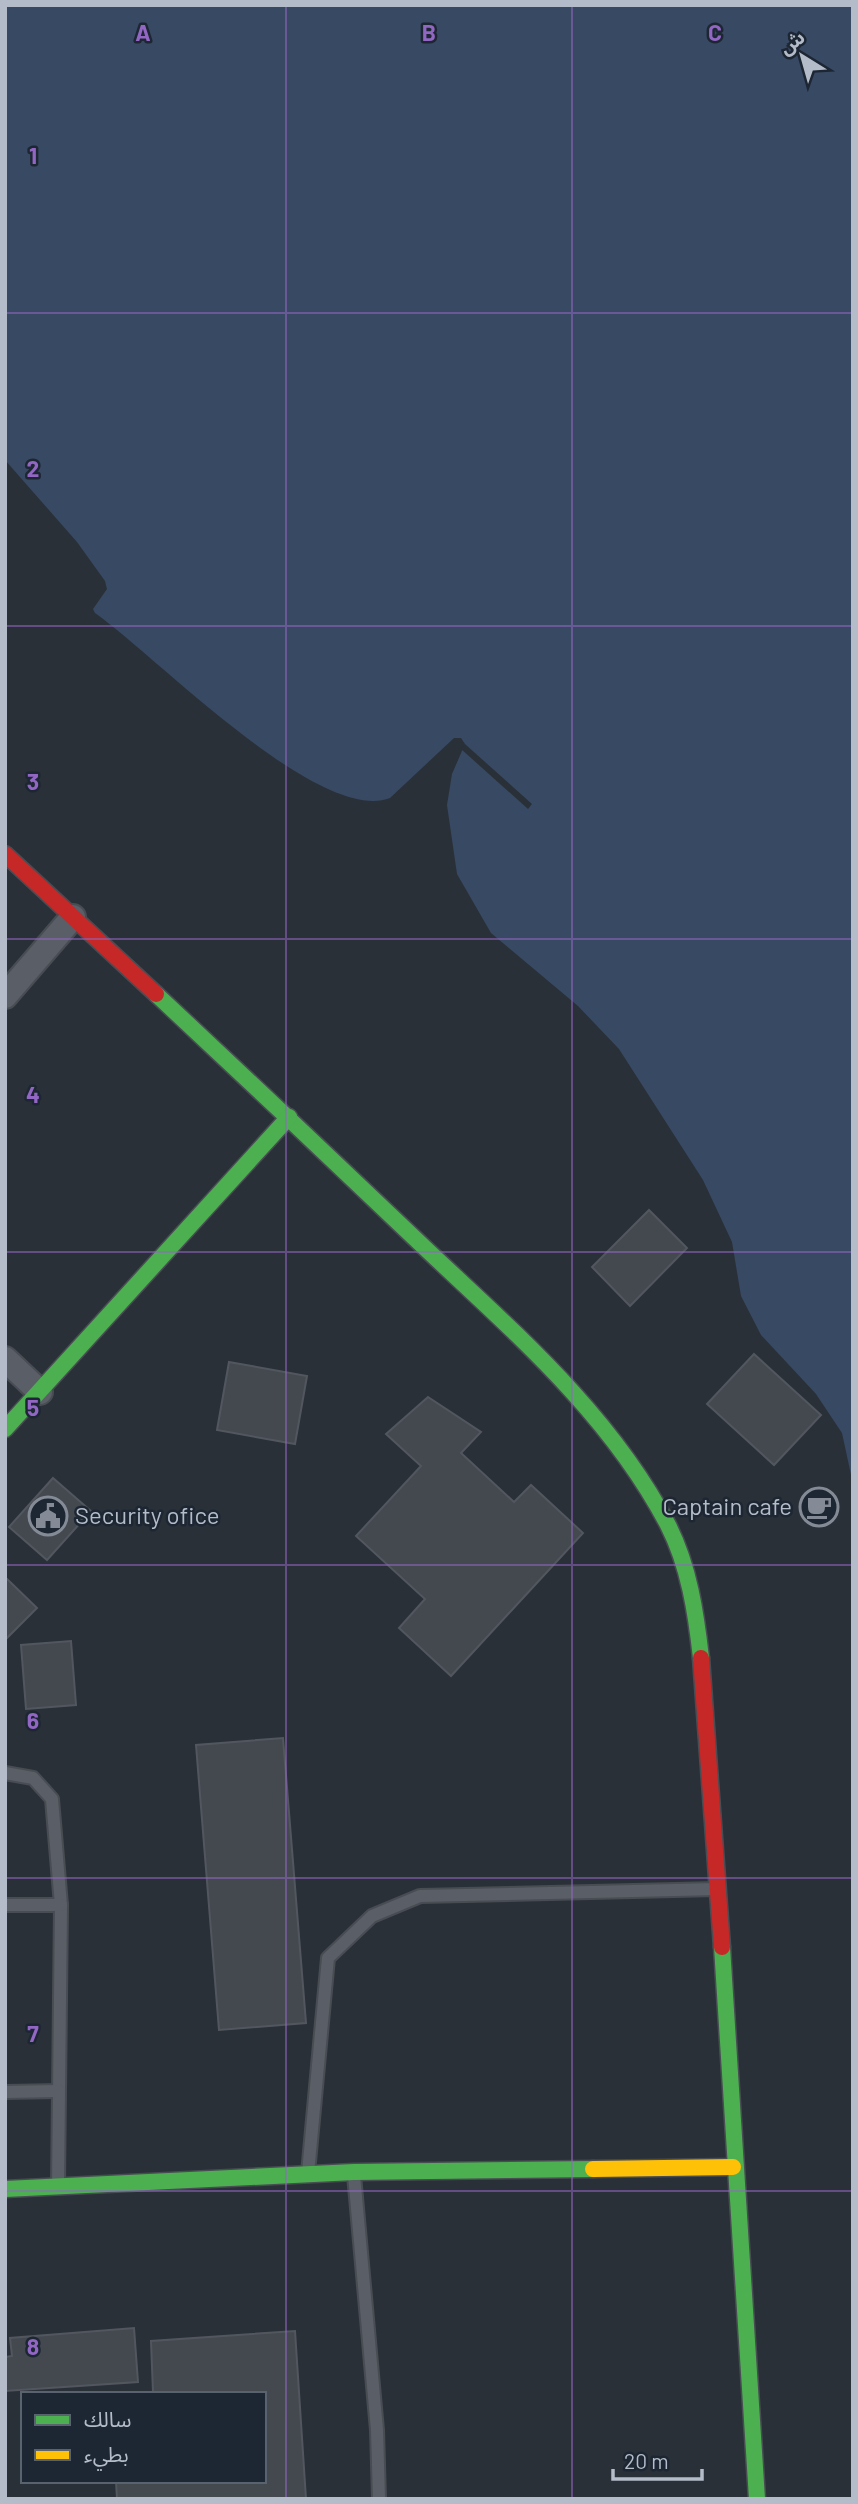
<svg xmlns="http://www.w3.org/2000/svg" width="858" height="2504" font-family="Barlow,'Noto Sans Arabic',sans-serif">
<style>
.water{fill:#384963}
.pier{fill:#2a3038}
.building{fill:#444950;stroke:#52575f;stroke-width:2}
.lines{fill:none;stroke-linecap:round;stroke-linejoin:round}
.lane-casing{stroke:#484c53;stroke-width:16}
.street-casing{stroke:#484c53;stroke-width:28}
.fast-casing{stroke:#484c53;stroke-width:19}
.slow-casing{stroke:#484c53;stroke-width:19}
.jam-casing{stroke:#484c53;stroke-width:19}
.lane{stroke:#5a5e66;stroke-width:12}
.street{stroke:#5a5e66;stroke-width:24}
.fast{stroke:#4caf50;stroke-width:16}
.slow{stroke:#ffc107;stroke-width:16}
.jam{stroke:#c62828;stroke-width:16}
.grid{fill:none;stroke:#9266c3;stroke-width:2;stroke-opacity:0.55}
.labels{text-anchor:middle;stroke-width:5;stroke-linejoin:round;paint-order:stroke}
.poi-label{font-size:24px;fill:#b4bcc9;stroke:#1d2633;text-anchor:end}
.grid-label{font-size:23px;text-anchor:middle;font-weight:bold;fill:#9266c3;stroke:#1d2633;stroke-width:5;stroke-linejoin:round;paint-order:stroke}
</style>
<rect width="100%" height="100%" fill="#2a3038"/>
<!-- water -->
<path class="water" d="M5,5H853V1484L842,1433L816,1394L761,1335L741,1296L732,1242L703,1180L619,1049L578,1006L491,933L457,874L447,805L452,774L465,744L461,738H454L390,798C319,825 155,655 95,613L93,609L107,589L105,581L77,542L5,460Z"/>
<!-- pier -->
<path class="pier" d="M465,744L532,804L528,809L461,749Z"/>
<!-- building -->
<g class="building">
<path d="M649,1210L687,1248L630,1306L592,1267Z"/>
<path d="M754,1354L821,1415L774,1465L707,1404Z"/>
<path d="M229,1362L307,1376L295,1444L217,1430Z"/>
<path d="M428,1397L481,1432L461,1453L514,1502L531,1485L583,1533L451,1676L399,1628L425,1599L356,1536L421,1466L386,1434Z"/>
<path d="M53,1478L91,1511L47,1560L9,1527Z"/>
<path d="M5,1577L37,1608L5,1640Z"/>
<path d="M71,1641L76,1705L26,1709L21,1645Z"/>
<path d="M283,1738L306,2023L219,2030L196,1745Z"/>
<path d="M134,2328L138,2382L5,2391V2357L12,2356L10,2338Z"/>
<path d="M295,2331L306,2499H117L116,2481H264V2394H124L153,2392L151,2341Z"/>
</g>
<g class="lines">
<defs>
<g id="lane">
<path d="M5,1773L33,1778L52,1799L61,1905L58,2186"/>
<path d="M5,1905H61"/>
<path d="M5,2092L59,2091"/>
<path d="M308,2173L328,1958L372,1916L420,1896L717,1889"/>
<path d="M354,2175L377,2430L379,2499"/>
</g>
<g id="street">
<path d="M5,996L73,917"/>
<path d="M5,1359L40,1392"/>
</g>
<g id="fast">
<path d="M156,994C246,1078 336,1163 425,1248C515,1333 610,1414 668,1525C689,1566 696,1613 701,1658"/>
<path d="M5,1429L289,1117"/>
<path d="M722,1947L757,2499"/>
<path d="M5,2189L354,2172L593,2169"/>
</g>
<path id="slow" d="M593,2169L733,2167"/>
<g id="jam">
<path d="M5,854L156,994"/>
<path d="M701,1658L722,1947"/>
</g>
</defs>
<!-- lane casing -->
<use href="#lane" class="lane-casing"/>
<!-- street casing -->
<use href="#street" class="street-casing"/>
<!-- fast casing -->
<use href="#fast" class="fast-casing"/>
<!-- slow casing -->
<use href="#slow" class="slow-casing"/>
<!-- jam casing -->
<use href="#jam" class="jam-casing"/>
<!-- lane -->
<use href="#lane" class="lane"/>
<!-- street -->
<use href="#street" class="street"/>
<!-- fast -->
<use href="#fast" class="fast"/>
<!-- slow -->
<use href="#slow" class="slow"/>
<!-- jam -->
<use href="#jam" class="jam"/>
</g>
<!-- grid -->
<path class="grid" d="M286,5V2499M572,5V2499M5,313H853M5,626H853M5,939H853M5,1252H853M5,1565H853M5,1878H853M5,2191H853"/>
<!-- icons -->
<defs>
<symbol id="cafe-ring" viewBox="-11 -11 22 22"><circle r="9.5" fill="#1d2633" stroke="#848b96" stroke-width="1.5"/><path d="M-5.5-4.5H6V0H3Q3 3.5 0 3.5H-2.5Q-5.5 3.5-5.5 0ZM3-3.2v2h1.7v-2ZM-6 4.5H4V6H-6Z" fill="#848b96"/></symbol>
<symbol id="civic-ring" viewBox="-11 -11 22 22"><circle r="9.5" fill="#1d2633" stroke="#848b96" stroke-width="1.5"/><path d="M-.6-6.5H3V-4.5H.6V-3L4-1V1h2V6H-6V1h2V-1L-.6-3ZM-1.2 2.5V6h2.4V2.5Z" fill="#848b96"/></symbol>
</defs>
<g fill-rule="evenodd">
<use href="#cafe-ring" x="797" y="1485" width="44" height="44"/>
<use href="#civic-ring" x="26" y="1494" width="44" height="44"/>
</g>
<g class="labels">
<!-- poi labels -->
<g class="poi-label">
<text x="792" y="1515">Captain cafe</text>
<text x="75" y="1524" text-anchor="start">Security ofice</text>
</g>
</g>
<g class="grid-label">
<text x="143" y="41">A</text>
<text x="429" y="41">B</text>
<text x="715" y="41">C</text>
<text x="33" y="164">1</text>
<text x="33" y="477">2</text>
<text x="33" y="790">3</text>
<text x="33" y="1103">4</text>
<text x="33" y="1416">5</text>
<text x="33" y="1729">6</text>
<text x="33" y="2042">7</text>
<text x="33" y="2355">8</text>
</g>
<!-- border -->
<rect width="858" height="2504" fill="none" stroke="#b4bcc9" stroke-width="14"/>
<!-- legend -->
<rect x="21" y="2392" width="245" height="91" fill="#1d2633" stroke="#59626f" stroke-width="2"/>
<rect x="35" y="2415" width="35" height="10" fill="#4caf50" stroke="#59626f" stroke-width="2"/>
<text x="84" y="2427" font-size="21" fill="#b4bcc9">سالك</text>
<rect x="35" y="2450" width="35" height="10" fill="#ffc107" stroke="#59626f" stroke-width="2"/>
<text x="84" y="2462" font-size="21" fill="#b4bcc9">بطيء</text>
<!-- north arrow -->
<g transform="translate(802 56) rotate(323)" stroke="#1d2633" stroke-width="5" paint-order="stroke">
<path d="M0-5L12 26L0 18L-12 26Z" fill="#b4bcc9"/>
<text y="-10" font-size="19" font-weight="bold" text-anchor="middle" fill="#b4bcc9">ش</text>
</g>
<!-- scale -->
<path d="M613 2469v10h89v-10" fill="none" stroke="#b4bcc9" stroke-width="3.5"/>
<text x="624" y="2469" font-size="21" fill="#b4bcc9" stroke="#1d2633" stroke-width="5" paint-order="stroke">20 m</text>
</svg>
